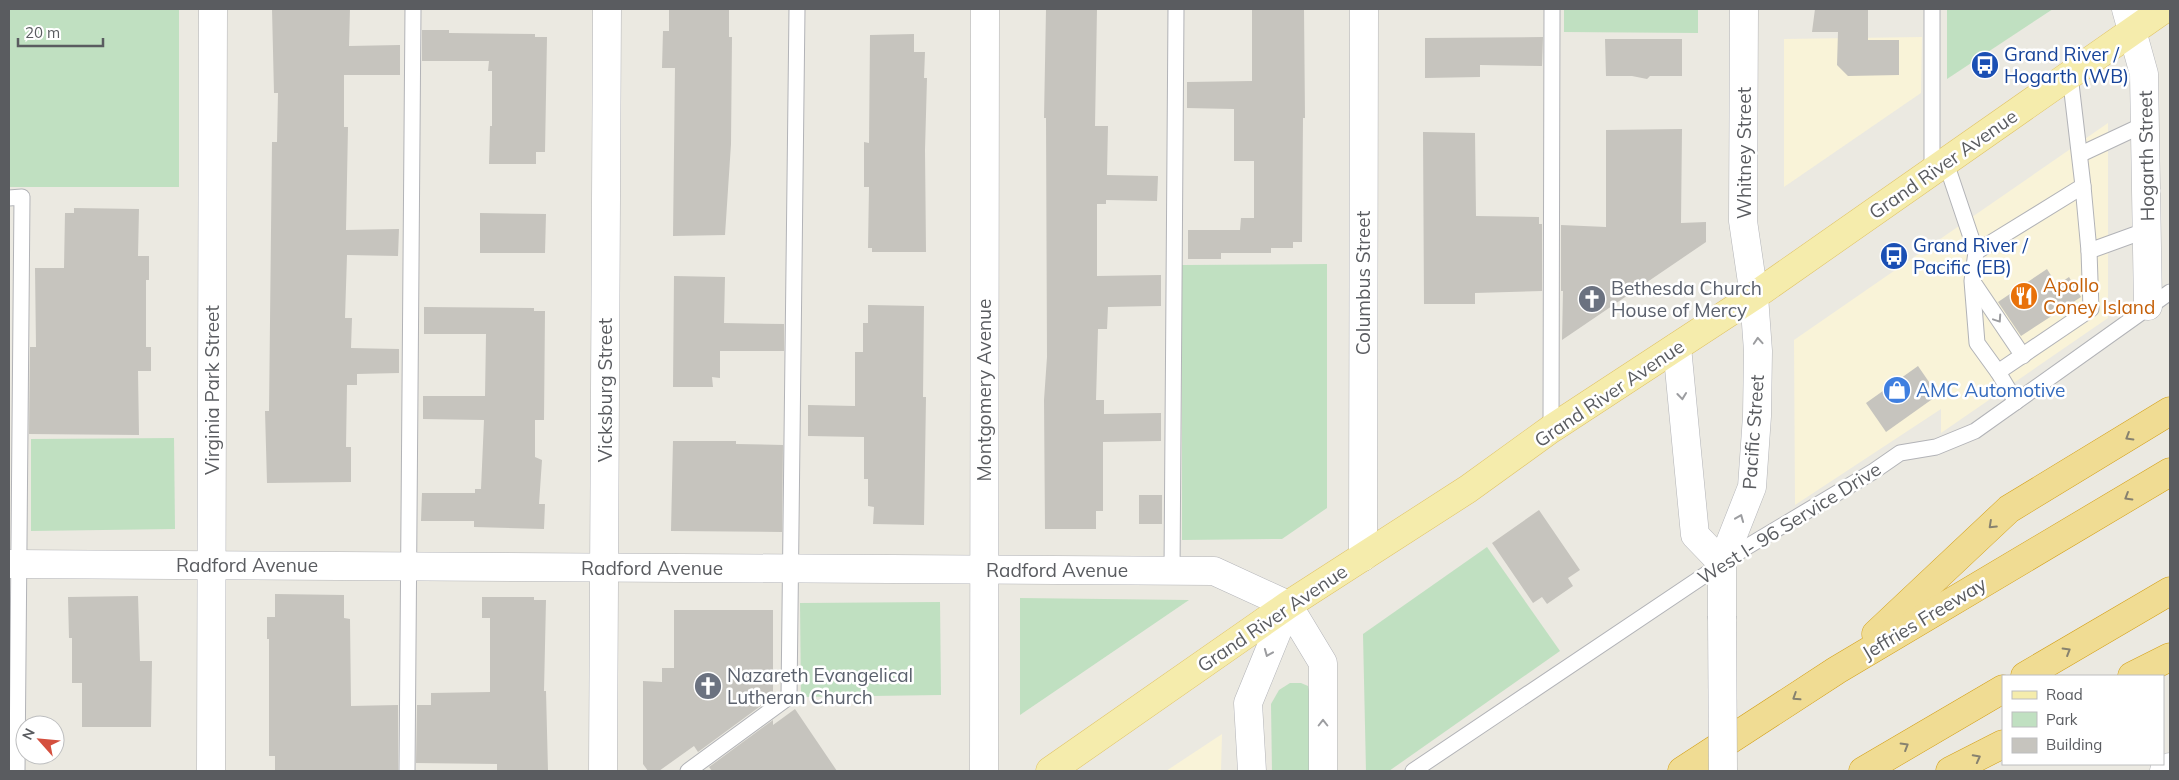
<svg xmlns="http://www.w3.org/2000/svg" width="2179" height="780" font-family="Mulish,sans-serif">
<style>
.commercial{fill:#f9f3d8}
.green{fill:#c0e0c1}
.building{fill:#c6c4be}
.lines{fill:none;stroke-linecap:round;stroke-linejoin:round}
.lane-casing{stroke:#b2b3b7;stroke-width:17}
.street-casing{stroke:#b2b3b7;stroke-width:29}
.secondary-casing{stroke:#b3b5ba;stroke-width:29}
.primary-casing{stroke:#e0c365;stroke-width:29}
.highway-casing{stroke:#d3a019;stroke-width:29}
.lane{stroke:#fff;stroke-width:15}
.street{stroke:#fff;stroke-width:28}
.secondary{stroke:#fff;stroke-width:28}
.primary{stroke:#f5ecac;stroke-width:28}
.highway{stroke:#f0dc93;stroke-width:28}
.street-bridge-casing{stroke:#b2b3b7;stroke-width:29;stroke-linecap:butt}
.street-bridge{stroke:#fff;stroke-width:28}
.oneway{stroke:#9c9da0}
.oneway2{stroke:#87826f}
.labels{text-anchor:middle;stroke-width:5;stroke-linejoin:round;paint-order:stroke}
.transit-label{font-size:19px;fill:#164399;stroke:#fff;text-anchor:start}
.street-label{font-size:19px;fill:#5a5c60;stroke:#fff}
.food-label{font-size:19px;fill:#c56008;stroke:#fff;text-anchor:start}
.worship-label{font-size:19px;fill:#5b616d;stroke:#fff;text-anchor:start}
.shop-label{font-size:19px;fill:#366cbe;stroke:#fff;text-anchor:start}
</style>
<rect width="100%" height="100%" fill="#ebe9e1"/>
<!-- commercial -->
<g class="commercial">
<path d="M1922,37L1921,93L1784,187V39Z"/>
<path d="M2108,123V318L1941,433V409L1795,505L1794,340Z"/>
<path d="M1222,734L1221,771H1166Z"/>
</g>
<!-- green -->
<g class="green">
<rect x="9" y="9" width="170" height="178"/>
<path d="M1564,9H1698V33L1564,32Z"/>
<path d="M1947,9H2053L1947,79Z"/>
<path d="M1327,264V508L1282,539L1182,540V265Z"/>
<path d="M174,438L175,529L31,531V439Z"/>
<path d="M1487,547L1560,651L1389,771H1366L1363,634Z"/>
<path d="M1020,598L1189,600L1020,715Z"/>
<path d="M940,602L941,695L801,697L800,603Z"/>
<path d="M1290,683H1301L1308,686L1310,696L1313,771H1272L1271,704L1279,690Z"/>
</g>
<!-- building -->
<g class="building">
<path d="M272,9H350L349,46L400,45V75H344V127H348L346,230L399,229L398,256L347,255L345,318H352L351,348L399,349V373L357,374V385H347L346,447H351V482L267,483L265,411H269L272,142H277L278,93H274Z"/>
<path d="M669,9H729V37H732L731,144L725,235L673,236L675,68H662L663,31H669Z"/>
<path d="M1046,9H1097L1095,126H1108L1107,175L1158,176L1157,201L1106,200V204H1097V276L1161,275V306L1108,307L1107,329H1098L1096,400H1104V414L1161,413V441L1103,442V511H1096V529H1045L1044,400L1047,357L1046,118H1044Z"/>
<path d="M1252,9H1304L1305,118H1303L1302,242H1293V248H1271V253H1221V259H1188V230H1240L1241,218H1254V161H1234V109L1187,108V82L1252,81Z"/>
<path d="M1815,9H1868V40H1899V75L1848,76L1837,65L1838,32H1812Z"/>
<path d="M422,30H449V33L535,34V37H547L545,152H536V164H489L490,126H492V71H488L489,61H422Z"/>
<path d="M914,34V52H925L924,78H927L925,150L926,252H872V248H868L869,187H864V142L869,143L870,35Z"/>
<path d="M1543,37L1542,66L1480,65V77L1425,78V38Z"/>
<path d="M1605,39H1682V76H1650L1647,79L1632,76H1606Z"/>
<path d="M1682,129L1681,223L1706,222V242L1562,340L1563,291H1561V225L1606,227V130Z"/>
<path d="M1423,132L1475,133L1476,216L1539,217V224H1542V291L1475,293V304H1424Z"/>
<path d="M74,208L139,209L138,256H149V280H146V347H151V371H138L139,435L29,434L30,347H36L35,268H64L65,213H74Z"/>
<path d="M480,213L546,214L545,253H480Z"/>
<path d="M2047,269L2057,285L2069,277L2081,297L2021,336L1998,302Z"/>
<path d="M674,276L725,277L724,323L784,324V351H720V378L712,377L713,387H673Z"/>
<path d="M868,305L924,306L923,397H926L924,525L873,524L874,507L868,506V479H864V437L808,436V405L855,406V352H863V323H868Z"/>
<path d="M424,307L534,308V311H545L544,420H535V457L542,460L539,504H545L544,529L474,527V521H421L422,493H475V489H481L484,420L423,419V396H485L486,334H424Z"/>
<path d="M1918,366L1938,395L1886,432L1866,403Z"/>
<path d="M673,441H736V444L783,445L782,532L671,531Z"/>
<rect x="1139" y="495" width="23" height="29"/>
<path d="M1539,510L1580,570L1568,578L1573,586L1547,604L1542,597L1533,603L1492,543Z"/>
<path d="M275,594L344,595V618L350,619L351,706L398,705V771H275V756H269V639H267V617H275Z"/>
<path d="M138,596L140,661H152L151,727H82V683H72V638H69L68,597Z"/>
<path d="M482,597H534V600H546L544,691H546L548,771H497V764L416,763L417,705H431V693L490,692V618H482Z"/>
<path d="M674,610H773V697L698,752L694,746L659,771H648L643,764V681L662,682V668H674Z"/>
<path d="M795,709L837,771H712L709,767L773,720V725Z"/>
</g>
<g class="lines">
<defs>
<g id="lane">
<path d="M2081,154L2145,124"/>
<path d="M1946,163L1976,252L1972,281L1977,343L1998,372L2091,309L2089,251"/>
<path d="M1932,172V9"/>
<path d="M2083,186L2089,251L2147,230"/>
<path d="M9,198L22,197L17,771"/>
<path d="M1976,252L2083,186L2070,75"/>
<path d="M1973,282L2023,356"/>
<path d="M1998,372L2016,402"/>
<path d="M1551,429L1552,9"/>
<path d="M1172,571L1176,9"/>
<path d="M407,771L413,9"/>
<path d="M688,771L789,697L797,9"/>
<path d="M1413,771L1745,548L1874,471L1900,453L1936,447L1975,431L2170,292"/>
</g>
<g id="street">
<path d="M2126,9L2144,74L2148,306"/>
<path d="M1677,347L1695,535L1722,563"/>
<path d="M1363,557L1364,9"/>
<path d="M9,564L1214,571L1288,605"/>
<path d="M1722,616V563L1752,487L1757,416L1758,351L1754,296L1743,221L1744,9"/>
<path d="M211,771L213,9"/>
<path d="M603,771L607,9"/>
<path d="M984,771L985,9"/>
<path d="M1252,771L1248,703L1288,605L1323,663V771"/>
</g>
<path id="secondary" d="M2164,771L2170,767"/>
<path id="primary" d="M1050,771L1288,605L1468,489L1551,429L1754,296L2164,9"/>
<g id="highway">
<path d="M1876,634L2009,509L2170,411"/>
<path d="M2025,676L2170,591"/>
<path d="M2132,676L2170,657"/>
<path d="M1682,771L1837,670L2170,472"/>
<path d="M1863,771L2003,689"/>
<path d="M1950,771L2003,744"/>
</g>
</defs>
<!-- lane casing -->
<use href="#lane" class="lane-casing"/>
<!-- street casing -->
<use href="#street" class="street-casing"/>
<!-- secondary casing -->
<use href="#secondary" class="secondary-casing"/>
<!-- primary casing -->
<use href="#primary" class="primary-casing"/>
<!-- highway casing -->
<use href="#highway" class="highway-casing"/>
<!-- lane -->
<use href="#lane" class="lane"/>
<!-- street -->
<use href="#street" class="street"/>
<!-- secondary -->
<use href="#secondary" class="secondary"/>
<!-- primary -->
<use href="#primary" class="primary"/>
<!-- highway -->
<use href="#highway" class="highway"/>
<defs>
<path id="street-bridge" d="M1722,616L1723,771"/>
</defs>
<!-- street-bridge casing -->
<use href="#street-bridge" class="street-bridge-casing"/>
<!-- street-bridge -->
<use href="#street-bridge" class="street-bridge"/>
</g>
<!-- one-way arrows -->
<defs><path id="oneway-chevron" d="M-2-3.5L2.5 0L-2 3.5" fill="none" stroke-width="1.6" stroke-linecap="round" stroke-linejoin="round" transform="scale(1.25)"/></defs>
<g class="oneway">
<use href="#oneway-chevron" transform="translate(1998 319) rotate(56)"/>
<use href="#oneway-chevron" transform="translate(1758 341) rotate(-94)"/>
<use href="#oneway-chevron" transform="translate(1682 396) rotate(84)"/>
<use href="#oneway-chevron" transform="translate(1740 518) rotate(-68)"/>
<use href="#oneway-chevron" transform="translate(1268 653) rotate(112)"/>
<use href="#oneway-chevron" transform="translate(1323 723) rotate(-90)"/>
</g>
<g class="oneway2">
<use href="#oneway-chevron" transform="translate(2129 437) rotate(149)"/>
<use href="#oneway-chevron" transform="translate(2128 497) rotate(149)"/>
<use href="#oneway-chevron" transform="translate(1992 525) rotate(137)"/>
<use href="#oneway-chevron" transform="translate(2067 651) rotate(-31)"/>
<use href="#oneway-chevron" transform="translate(1796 697) rotate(147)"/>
<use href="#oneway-chevron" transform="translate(1905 746) rotate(-31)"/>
<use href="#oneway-chevron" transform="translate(1977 758) rotate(-28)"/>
</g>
<!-- icons -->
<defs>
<symbol id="bus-disc" viewBox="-11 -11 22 22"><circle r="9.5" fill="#1a4fb4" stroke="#fff"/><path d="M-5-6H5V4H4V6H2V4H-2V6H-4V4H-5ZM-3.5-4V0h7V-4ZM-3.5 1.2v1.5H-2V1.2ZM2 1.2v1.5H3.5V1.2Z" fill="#fff"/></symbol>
<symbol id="restaurant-disc" viewBox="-11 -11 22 22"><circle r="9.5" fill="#e8710a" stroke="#fff"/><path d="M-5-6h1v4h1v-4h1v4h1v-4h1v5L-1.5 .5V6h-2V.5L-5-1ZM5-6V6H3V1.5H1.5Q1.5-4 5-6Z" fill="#fff"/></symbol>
<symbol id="church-disc" viewBox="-11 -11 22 22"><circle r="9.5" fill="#6b7280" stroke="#fff"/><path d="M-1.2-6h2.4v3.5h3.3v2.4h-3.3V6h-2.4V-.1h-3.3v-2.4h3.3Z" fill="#fff"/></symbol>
<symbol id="shop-disc" viewBox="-11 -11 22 22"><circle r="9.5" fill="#3f7fe0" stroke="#fff"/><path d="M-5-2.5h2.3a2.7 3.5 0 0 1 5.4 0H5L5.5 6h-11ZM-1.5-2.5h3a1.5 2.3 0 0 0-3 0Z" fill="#fff"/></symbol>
</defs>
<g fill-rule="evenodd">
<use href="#bus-disc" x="1969" y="49" width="32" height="32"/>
<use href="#bus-disc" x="1878" y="240" width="32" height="32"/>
<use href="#restaurant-disc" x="2008" y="280" width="32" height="32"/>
<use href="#church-disc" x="1576" y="283" width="32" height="32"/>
<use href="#shop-disc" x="1881" y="374" width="32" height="32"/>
<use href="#church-disc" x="692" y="670" width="32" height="32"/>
</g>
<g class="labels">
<!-- transit labels -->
<g class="transit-label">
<text x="2004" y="61">Grand River /<tspan x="2004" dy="22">Hogarth (WB)</tspan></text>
<text x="1913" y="252">Grand River /<tspan x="1913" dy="22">Pacific (EB)</tspan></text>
</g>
<!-- street labels -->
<g class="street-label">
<text transform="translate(1744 153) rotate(-90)" y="7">Whitney Street</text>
<text transform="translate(2146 156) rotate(-91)" y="7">Hogarth Street</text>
<text transform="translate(1943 164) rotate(-35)" y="7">Grand River Avenue</text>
<text transform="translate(1363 283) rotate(-90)" y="7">Columbus Street</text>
<text transform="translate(212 390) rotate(-90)" y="7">Virginia Park Street</text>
<text transform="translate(605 390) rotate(-90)" y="7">Vicksburg Street</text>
<text transform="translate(984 390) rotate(-90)" y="7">Montgomery Avenue</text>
<text transform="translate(1609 393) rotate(-34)" y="7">Grand River Avenue</text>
<text transform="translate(1753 432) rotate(-86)" y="7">Pacific Street</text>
<text transform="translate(1789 523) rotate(-32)" y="7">West I- 96 Service Drive</text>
<text x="247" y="572">Radford Avenue</text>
<text x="652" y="575">Radford Avenue</text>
<text x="1057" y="577">Radford Avenue</text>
<text transform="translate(1272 618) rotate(-34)" y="7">Grand River Avenue</text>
<text transform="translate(1924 618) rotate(-31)" y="7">Jeffries Freeway</text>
</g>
<!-- food labels -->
<g class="food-label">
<text x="2043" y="292">Apollo<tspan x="2043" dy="22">Coney Island</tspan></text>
</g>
<!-- worship labels -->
<g class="worship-label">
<text x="1611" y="295">Bethesda Church<tspan x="1611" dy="22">House of Mercy</tspan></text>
<text x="727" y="682">Nazareth Evangelical<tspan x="727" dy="22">Lutheran Church</tspan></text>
</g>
<!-- shop labels -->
<g class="shop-label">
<text x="1916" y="397">AMC Automotive</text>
</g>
</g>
<!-- border -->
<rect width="2179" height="780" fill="none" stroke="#5a5c60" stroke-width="20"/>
<!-- legend -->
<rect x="2002" y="675" width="162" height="90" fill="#ffffff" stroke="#bdbebf"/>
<rect x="2012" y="691" width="25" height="8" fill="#f5ecac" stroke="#bdbebf"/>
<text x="2046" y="700" font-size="15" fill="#5a5c60">Road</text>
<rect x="2012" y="712" width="25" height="15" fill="#c0e0c1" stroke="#bdbebf"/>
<text x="2046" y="725" font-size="15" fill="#5a5c60">Park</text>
<rect x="2012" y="738" width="25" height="15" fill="#c6c4be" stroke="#bdbebf"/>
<text x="2046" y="750" font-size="15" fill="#5a5c60">Building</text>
<!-- north arrow -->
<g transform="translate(40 740) rotate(297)"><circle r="24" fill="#ffffff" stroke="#bdbebf"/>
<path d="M0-4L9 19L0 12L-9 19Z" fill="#d44f3e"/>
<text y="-8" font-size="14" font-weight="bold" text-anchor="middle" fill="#5a5c60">N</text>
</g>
<!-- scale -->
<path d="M18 38v8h85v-8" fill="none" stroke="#5a5c60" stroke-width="2.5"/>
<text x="25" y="38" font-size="15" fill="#5a5c60" stroke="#ffffff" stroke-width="4" paint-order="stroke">20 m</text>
</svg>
